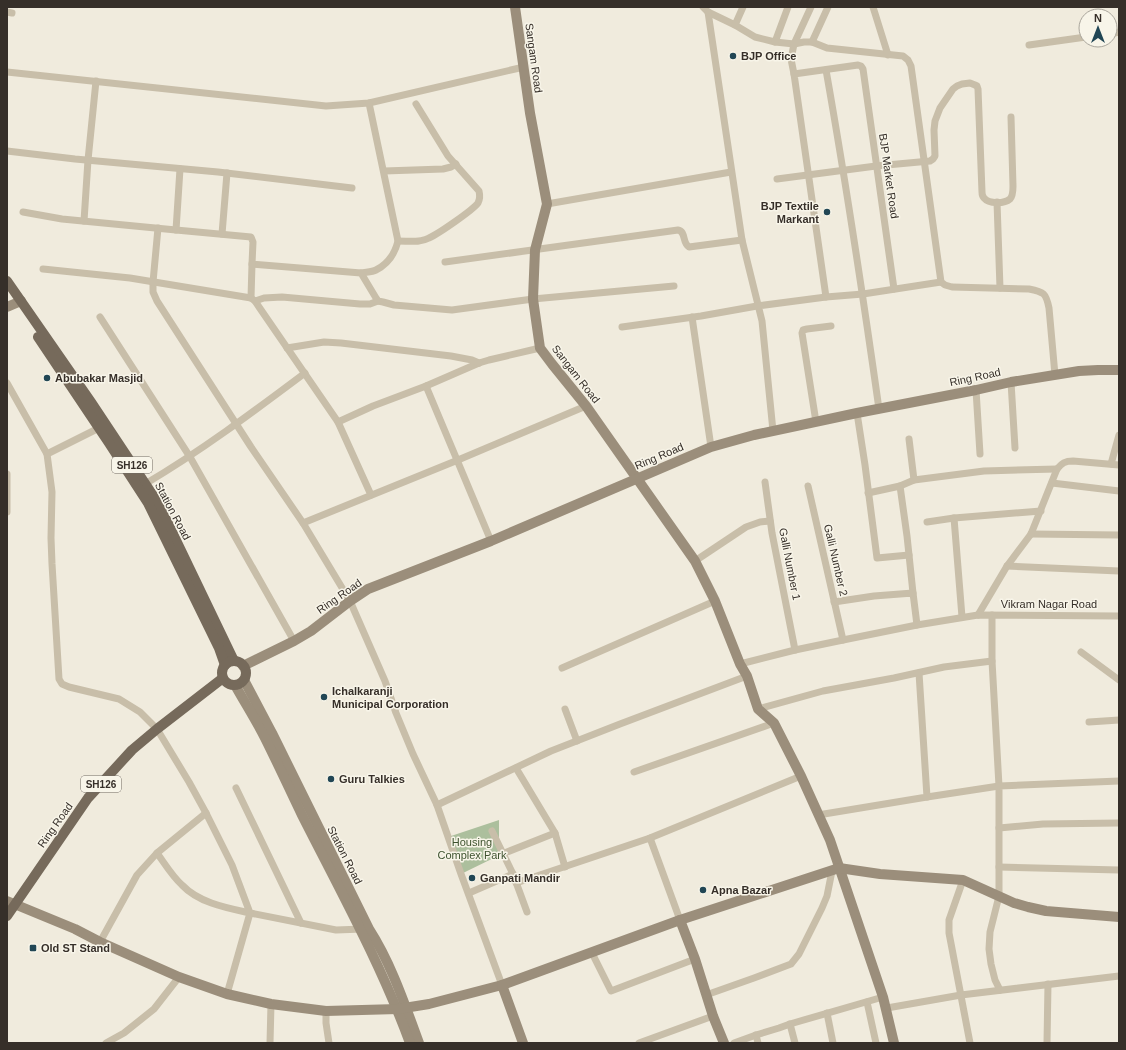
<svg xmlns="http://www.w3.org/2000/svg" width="1126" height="1050" font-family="Helvetica,sans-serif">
<rect width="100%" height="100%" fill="#f0ebdd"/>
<path fill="#acbf9d" d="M 499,820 L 499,842 L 506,852 L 461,874 L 448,837 Z"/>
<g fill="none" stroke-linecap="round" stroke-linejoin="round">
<g stroke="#c8bea9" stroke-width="7">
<path d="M 703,7 L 708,12 L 735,25 L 755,37 L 775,42 L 794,44 L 804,42 L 812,42 L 827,48 L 903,56 L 908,60 L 911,66 L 941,282 L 945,285 L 952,287 L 1029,289 C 1044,292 1046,293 1049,308 L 1055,375"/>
<path d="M 873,7 L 888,55"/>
<path d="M 7,12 L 12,13"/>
<path d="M 708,12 L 742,240 L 762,321 L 773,431"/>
<path d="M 735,25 L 743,7"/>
<path d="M 1110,34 L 1119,32"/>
<path d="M 775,42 L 788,7"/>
<path d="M 812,42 L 828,7"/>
<path d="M 1029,45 L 1086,37"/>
<path d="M 826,70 C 846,183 863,296 879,409"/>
<path d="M 7,72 L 326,106 L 369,103 L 524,67"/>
<path d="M 794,74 L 791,59 L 794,44 L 811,7"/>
<path d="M 7,151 L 75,159 L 218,172 L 352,188"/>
<path d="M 384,171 L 443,169 L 451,167 L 456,164"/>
<path d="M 777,179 L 876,166 L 930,161 L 933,159 L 935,156 L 934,130 L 935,121 L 940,108 L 953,89 L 957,86 L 962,84 L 970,83 L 975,85 L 977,86 L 978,89 L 982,192 C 982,195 982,196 984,198 C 989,204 1004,204 1010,199 C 1013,196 1013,191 1013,186 L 1011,117"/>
<path d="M 997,202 L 1000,288"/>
<path d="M 547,204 L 731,172"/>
<path d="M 23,212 L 62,219 L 176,230 L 251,237 L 253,242 L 252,264 L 361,273 L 376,298 L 378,301 L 383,302 L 394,305 L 452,310 L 533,299 L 674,286"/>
<path d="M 84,221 L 88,160 L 96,81"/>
<path d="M 158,228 L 153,282 L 153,292 L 157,301 L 251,447 L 303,523 L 350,601 L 385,681 L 396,713 L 413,754 L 437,805 L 461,874 L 502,985"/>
<path d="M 176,230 L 180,169"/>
<path d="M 222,234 L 227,173"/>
<path d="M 398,241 C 409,241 420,243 429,238 C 438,234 473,210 478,203 C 480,199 480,195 479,191 L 448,156 L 416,104"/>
<path d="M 445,262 L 678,230 C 686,231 682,243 689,247 L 742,240"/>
<path d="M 43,269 L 130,278 L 251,298 L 255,301 L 259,307 L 338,422 L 373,406 L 426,386 L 479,363 L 489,360 L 540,348"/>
<path d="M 361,273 C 365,272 372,272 376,270 C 388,264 395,253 398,241 L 369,103"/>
<path d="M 826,297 L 794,74 L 858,65 L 861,66 L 863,69 L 894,289"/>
<path d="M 251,298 L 252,264"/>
<path d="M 255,301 L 264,298 L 282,297 L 360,304 L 370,304 L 378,301"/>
<path d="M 100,317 L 190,457 L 294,641"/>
<path d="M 692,317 L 711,447"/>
<path d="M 622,327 L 701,316 L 757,306 L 826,297 L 863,294 L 941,282"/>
<path d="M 287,348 L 324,342 L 341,343 L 451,356 L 472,360 L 479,363"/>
<path d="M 1011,382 L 1015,448"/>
<path d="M 7,383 L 47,454 L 52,492 L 51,538 L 52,564 L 59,679 L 62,684 L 69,687 L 119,699 L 140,712 L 157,729 L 189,782 L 206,813 L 232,865 L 250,913 L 336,930 L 363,929"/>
<path d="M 426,386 L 491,541"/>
<path d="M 976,390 L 980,454"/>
<path d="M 857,413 L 865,465 L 877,558 L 909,555"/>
<path d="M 338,422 L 371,495"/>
<path d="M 816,422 L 802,333 L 803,330 L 807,329 L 831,326"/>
<path d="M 909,439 L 914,480"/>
<path d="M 47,454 L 99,428"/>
<path d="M 1111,464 L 1119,435"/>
<path d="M 7,474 L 7,512"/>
<path d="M 765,482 L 772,533 L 795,650"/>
<path d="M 1052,483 L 1119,491"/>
<path d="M 145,484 C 201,451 253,412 305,373"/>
<path d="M 808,486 L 843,640"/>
<path d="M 900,486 L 907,536 L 913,593"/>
<path d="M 868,493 L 900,486 L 914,480 L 984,471 L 1057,469"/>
<path d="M 927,522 L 954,518"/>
<path d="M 303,523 L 458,460 L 586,406"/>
<path d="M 1031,534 L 1119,535"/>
<path d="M 695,561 L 746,527 L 760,522 L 770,521"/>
<path d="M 1007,566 L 1119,571"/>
<path d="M 834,602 L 874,596 L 913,593 L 917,625"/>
<path d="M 978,615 L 1007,566 L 1031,534 L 1057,469 C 1062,463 1065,461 1073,461 L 1119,465"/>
<path d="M 962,617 L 954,518 L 1041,511"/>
<path d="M 1081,652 L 1119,680"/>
<path d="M 740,664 L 795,650 L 843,640 L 917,625 L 978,615 L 1119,616"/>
<path d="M 562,668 L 715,601"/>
<path d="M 565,709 L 577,741"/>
<path d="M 758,709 L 823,691 L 894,678 L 944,667 L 992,661"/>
<path d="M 1089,722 L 1119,720"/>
<path d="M 516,768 L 555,833 L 565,867"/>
<path d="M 634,772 L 774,723"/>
<path d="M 236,788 L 301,923"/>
<path d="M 927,797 L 999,786 L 992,661 L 992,615"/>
<path d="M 437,805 L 551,751 L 620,724 L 747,676"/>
<path d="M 818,815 L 927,797 L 919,673"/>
<path d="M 999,828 L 1043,824 L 1119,823"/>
<path d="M 492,831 L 513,874 L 527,912"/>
<path d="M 650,838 L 680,920"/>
<path d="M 157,853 C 165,864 172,876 182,885 C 199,903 227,908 250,913 L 227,994"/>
<path d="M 502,854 L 555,833"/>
<path d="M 999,867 L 1119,870"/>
<path d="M 963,880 L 949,920 L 949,933 L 970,1043"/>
<path d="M 516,883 L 650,838 L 801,776"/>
<path d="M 469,893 L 513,874"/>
<path d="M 100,942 L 137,875 L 157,853 L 206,813"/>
<path d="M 592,953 L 611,991 L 695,959"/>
<path d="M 1000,990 L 995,980 L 991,964 L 989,949 L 990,932 L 999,896 L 999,786 L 1119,781"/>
<path d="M 706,995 L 754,978 L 791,964 L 799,954 L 822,908 L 827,896 L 832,871"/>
<path d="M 867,1002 L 876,1043"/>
<path d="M 887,1008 L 961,995 L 1119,976"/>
<path d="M 326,1011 L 326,1023 L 329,1043"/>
<path d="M 827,1013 L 833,1043"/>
<path d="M 790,1024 L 795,1043"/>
<path d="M 756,1035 L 758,1043"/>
<path d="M 106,1043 L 124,1033 L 154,1009 L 179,977"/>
<path d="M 270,1043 L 271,1004"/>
<path d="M 639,1043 L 713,1016"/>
<path d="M 734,1043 L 756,1035 L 779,1028 L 790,1024 L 883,997"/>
<path d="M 1047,1043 L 1048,984"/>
</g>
<g stroke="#9b8e7b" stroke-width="10">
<path d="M 515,7 L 530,113 L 547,204 L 535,250 L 533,299 L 540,348 L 552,364 L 586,406 L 695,561 L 715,601 L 740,664 L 747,676 L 758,709 L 774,723 L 801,776 L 830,840 L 883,997 L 894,1043"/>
<path d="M 7,307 L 21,301"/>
<path d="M 243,666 L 294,641 L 311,631 L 350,601 L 368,589 L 491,541 L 711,447 L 754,435 L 857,413 L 976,390 L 1011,382 L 1079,371 L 1098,370 L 1119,370"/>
<path d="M 244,680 L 272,733 L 369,929 C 391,963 405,1005 419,1043"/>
<path d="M 235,685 C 245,703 256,720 265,738 C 278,764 290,790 302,815 C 340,890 381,964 410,1043"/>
<path d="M 7,901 L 75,929 L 100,942 L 179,977 L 227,994 L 271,1004 L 326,1011 L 398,1009 L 429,1004 L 502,985 L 680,920 L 839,868 L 880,874 L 963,880 L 1014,903 L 1028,907 L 1046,911 L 1119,917"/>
<path d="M 680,920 L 695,959 L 713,1016 L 724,1043"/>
<path d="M 502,985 L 523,1043"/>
</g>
<g stroke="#766a5b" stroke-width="10">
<path d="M 7,281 L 91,402 L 154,497 L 161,509 L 234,661"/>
<path d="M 38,337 L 109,443 L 148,503 L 219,648 L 225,665"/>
<circle cx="234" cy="673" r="12"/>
<path d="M 7,916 L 88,798 L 132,750 L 157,729 L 223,678"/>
</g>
</g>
<g fill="#214654" stroke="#f8f5e9" stroke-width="1.5">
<circle cx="733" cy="56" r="4"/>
<circle cx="827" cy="212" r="4"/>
<circle cx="47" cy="378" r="4"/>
<circle cx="324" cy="697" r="4"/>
<circle cx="331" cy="779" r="4"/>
<circle cx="472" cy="878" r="4"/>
<circle cx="703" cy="890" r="4"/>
<rect x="29" y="944" width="8" height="8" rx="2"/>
</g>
<g text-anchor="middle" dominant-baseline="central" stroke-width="3" stroke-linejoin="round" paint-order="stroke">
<g fill="#f8f5e9" stroke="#706a63" stroke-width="1">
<rect x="112" y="457" width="40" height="16" rx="3"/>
<rect x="81" y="776" width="40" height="16" rx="3"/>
</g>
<g font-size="10" font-weight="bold" fill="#362f29">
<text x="132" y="465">SH126</text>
<text x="101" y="784">SH126</text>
</g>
<g font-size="11" font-weight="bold" fill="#362f29" stroke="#f8f5e9" text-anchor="start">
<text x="741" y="56">BJP Office</text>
<text x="819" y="206" text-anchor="end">BJP Textile<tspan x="819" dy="13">Markant</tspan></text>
<text x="55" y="378">Abubakar Masjid</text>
<text x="332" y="691">Ichalkaranji<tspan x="332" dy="13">Municipal Corporation</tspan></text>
<text x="339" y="779">Guru Talkies</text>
<text x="480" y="878">Ganpati Mandir</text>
<text x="711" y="890">Apna Bazar</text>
<text x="41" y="948">Old ST Stand</text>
</g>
<g font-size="11" fill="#362f29" stroke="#f8f5e9">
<text transform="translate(534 58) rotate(82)">Sangam Road</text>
<text transform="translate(889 176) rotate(82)">BJP Market Road</text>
<text transform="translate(576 374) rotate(52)">Sangam Road</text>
<text transform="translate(975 377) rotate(-12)">Ring Road</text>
<text transform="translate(659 456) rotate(-23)">Ring Road</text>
<text transform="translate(173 511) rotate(62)">Station Road</text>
<text transform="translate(836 560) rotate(77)">Galli Number 2</text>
<text transform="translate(790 564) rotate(79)">Galli Number 1</text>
<text transform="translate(339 596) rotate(-35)">Ring Road</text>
<text x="1049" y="604">Vikram Nagar Road</text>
<text transform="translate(55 825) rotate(-55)">Ring Road</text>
<text transform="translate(345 855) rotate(63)">Station Road</text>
</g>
<g font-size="11" fill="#3d522e" stroke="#f8f5e9">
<text x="472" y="842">Housing<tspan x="472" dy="13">Complex Park</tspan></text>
</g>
</g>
<rect width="1126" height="1050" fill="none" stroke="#362f29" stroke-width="16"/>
<g transform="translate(1098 28)"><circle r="19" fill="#f8f5e9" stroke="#aaa69c"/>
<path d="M0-3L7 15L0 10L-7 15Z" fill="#214654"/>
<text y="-6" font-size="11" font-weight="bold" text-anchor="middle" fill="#362f29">N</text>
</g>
</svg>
